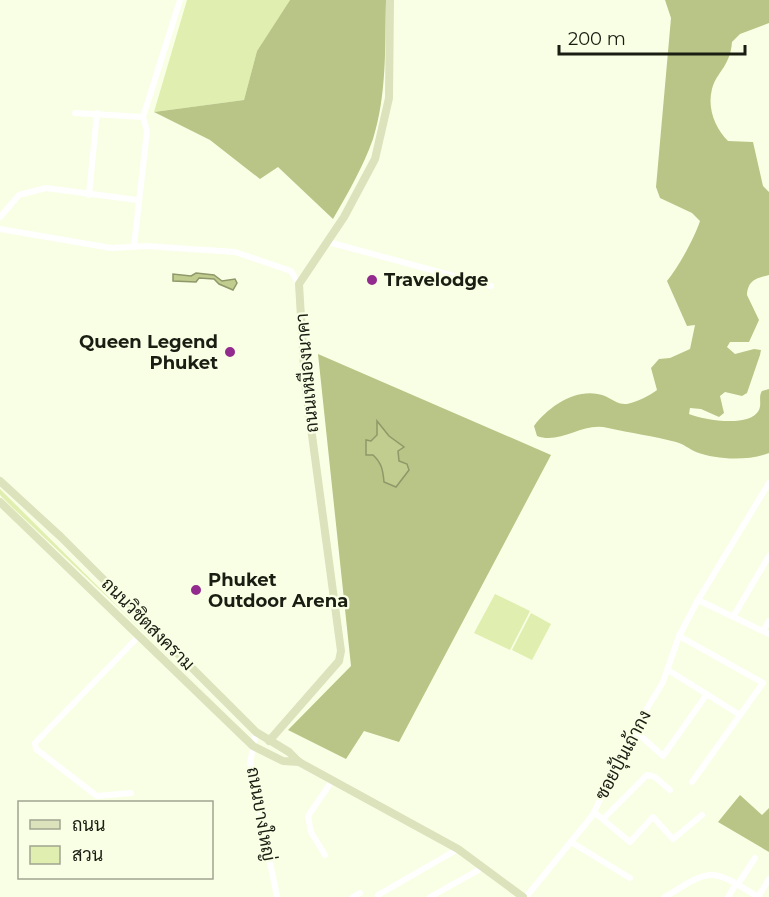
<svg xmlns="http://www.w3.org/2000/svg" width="769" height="897" font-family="Montserrat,Sarabun,sans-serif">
<rect width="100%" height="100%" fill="#f9ffe5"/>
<g fill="#e0eeaf">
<path d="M 187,0 L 290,0 L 257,51 L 244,100 L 154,112 Z"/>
<path d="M 0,489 L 246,734 L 118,607 L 13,508 L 0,495 Z"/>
<path d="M 495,594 L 530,611 L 510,650 L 474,633 Z"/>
<path d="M 531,613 L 551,624 L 532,660 L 512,650 Z"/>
</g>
<g fill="#b8c586">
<path d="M 290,0 L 386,0 C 385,46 387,95 373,139 C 363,167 348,193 333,219 L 278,167 L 260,179 L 210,140 L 154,112 L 244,100 L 257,51 Z"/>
<path d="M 665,0 L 769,0 L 769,23 L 740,34 L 732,42 C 730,67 717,71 712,89 C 707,108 715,128 728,141 L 753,142 L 763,186 L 769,192 L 769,275 C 758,278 748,279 747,295 L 759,320 L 749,342 L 730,342 L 727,347 L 735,354 L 754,349 L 761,350 L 760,355 L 747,393 L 742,396 L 725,392 L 720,396 L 724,413 L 719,417 L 701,409 L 690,408 L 689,414 C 704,420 750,428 759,410 C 762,403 758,397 762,391 L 769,389 L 769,453 C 748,461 717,460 696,452 C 689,449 684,444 676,442 C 654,436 630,433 608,428 C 583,421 561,445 537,436 L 534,426 C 549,406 578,386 605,396 C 612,399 618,405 627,404 C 637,402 649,396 657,390 L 651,368 L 659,359 L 670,358 L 690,349 L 695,325 L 687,326 L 667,281 C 679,266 694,239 700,221 L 692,213 L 660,198 L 656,187 L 671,18 Z"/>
<path d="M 318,354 L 551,455 L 399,742 L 364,731 L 346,759 L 288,730 L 351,666 Z"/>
<path d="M 740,795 L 762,815 L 769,808 L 769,852 L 718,822 Z"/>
</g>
<g fill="#c0cd8e" stroke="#8e9869" stroke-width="1.5">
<path d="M 196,273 L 214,275 L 222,281 L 235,279 L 237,283 L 233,290 L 219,284 L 214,279 L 199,278 L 196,282 L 173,281 L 173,274 L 191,276 Z"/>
<path d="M 377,421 L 389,436 L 404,447 L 398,451 L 399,461 L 407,464 L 409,470 L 396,487 L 384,482 C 383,471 382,463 373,455 L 366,455 L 366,440 L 371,441 L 377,435 Z"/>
</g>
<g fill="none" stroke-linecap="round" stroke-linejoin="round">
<g stroke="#fff" stroke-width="6">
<path d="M 75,113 L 143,117"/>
<path d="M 89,195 L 97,113"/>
<path d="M 0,217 L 19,195 L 46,188 L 137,200"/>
<path d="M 0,229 L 111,248 L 146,246 L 235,252 L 291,271 L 299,284"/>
<path d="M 328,242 L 491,286"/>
<path d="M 134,246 L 147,131 L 143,117 L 180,0"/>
<path d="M 698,600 L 769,634"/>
<path d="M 733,617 L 769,556"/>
<path d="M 763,631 L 769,621"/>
<path d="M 679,636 L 763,683 L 692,782"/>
<path d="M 668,670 L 740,715"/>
<path d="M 634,730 L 663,756 L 707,694"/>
<path d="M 256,732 L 250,763 L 277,897"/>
<path d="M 131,793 L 97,796 L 36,749 L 35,743 L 140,635"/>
<path d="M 594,812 L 630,842 L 653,817 L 673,839 L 702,815"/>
<path d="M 603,819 L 647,775 L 655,777 L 670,790"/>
<path d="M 571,842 L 630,878"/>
<path d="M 325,855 L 311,832 L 308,816 L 332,781"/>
<path d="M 738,884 L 755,858"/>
<path d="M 378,895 L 458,849"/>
<path d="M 353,897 L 360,893"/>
<path d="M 430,897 L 484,867"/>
<path d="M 526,897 L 592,816 L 634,730 L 663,682 L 679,636 L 698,600 L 769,483"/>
<path d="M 665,897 C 712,868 710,867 758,897"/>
<path d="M 728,897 L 736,884"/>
<path d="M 758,897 L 769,879"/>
</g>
<g stroke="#dce2bc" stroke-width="8">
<path d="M 0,481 L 61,537 L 256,732 L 289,752 L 299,762 L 458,849 L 523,897"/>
<path d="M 0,502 L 253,746 L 283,761 L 299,762"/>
<path d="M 269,741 L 339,661 L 341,651 L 305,383 L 299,284 L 344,217 L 375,159 L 389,98 L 390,0"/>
</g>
</g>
<g fill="#932a8d" stroke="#f9ffe5" stroke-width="2">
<circle cx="372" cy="280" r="6"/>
<circle cx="230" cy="352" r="6"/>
<circle cx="196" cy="590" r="6"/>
</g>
<g text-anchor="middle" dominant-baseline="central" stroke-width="4.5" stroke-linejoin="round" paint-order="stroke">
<g font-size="18" font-weight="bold" fill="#1a1d12" stroke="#f9ffe5" text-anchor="start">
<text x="384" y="280">Travelodge</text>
<text x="218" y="342" text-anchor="end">Queen Legend<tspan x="218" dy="21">Phuket</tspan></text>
<text x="208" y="580">Phuket<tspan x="208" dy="21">Outdoor Arena</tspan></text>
</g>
<g font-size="18" fill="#1a1d12" stroke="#f9ffe5">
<text transform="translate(307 373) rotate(-95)">ถนนเหมืองนาคา</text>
<text transform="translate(148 624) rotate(45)">ถนนวิชิตสงคราม</text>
<text transform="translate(623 755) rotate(-62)">ซอยปุ้นเถ้ากง</text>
<text transform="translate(261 814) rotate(80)">ถนนบางใหญ่</text>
</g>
</g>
<rect x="18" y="801" width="195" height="78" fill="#f9ffe5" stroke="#a0a591" stroke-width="1.5"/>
<rect x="30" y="820" width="30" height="9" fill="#dce2bc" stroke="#a0a591" stroke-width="1.5"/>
<text x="72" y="831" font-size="18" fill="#1a1d12">ถนน</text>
<rect x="30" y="846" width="30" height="18" fill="#e0eeaf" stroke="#a0a591" stroke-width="1.5"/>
<text x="72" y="861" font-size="18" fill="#1a1d12">สวน</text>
<path d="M559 45v9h186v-9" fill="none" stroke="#1a1d12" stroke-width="3"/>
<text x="568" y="45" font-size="18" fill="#1a1d12" stroke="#f9ffe5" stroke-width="4.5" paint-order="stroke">200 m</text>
</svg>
